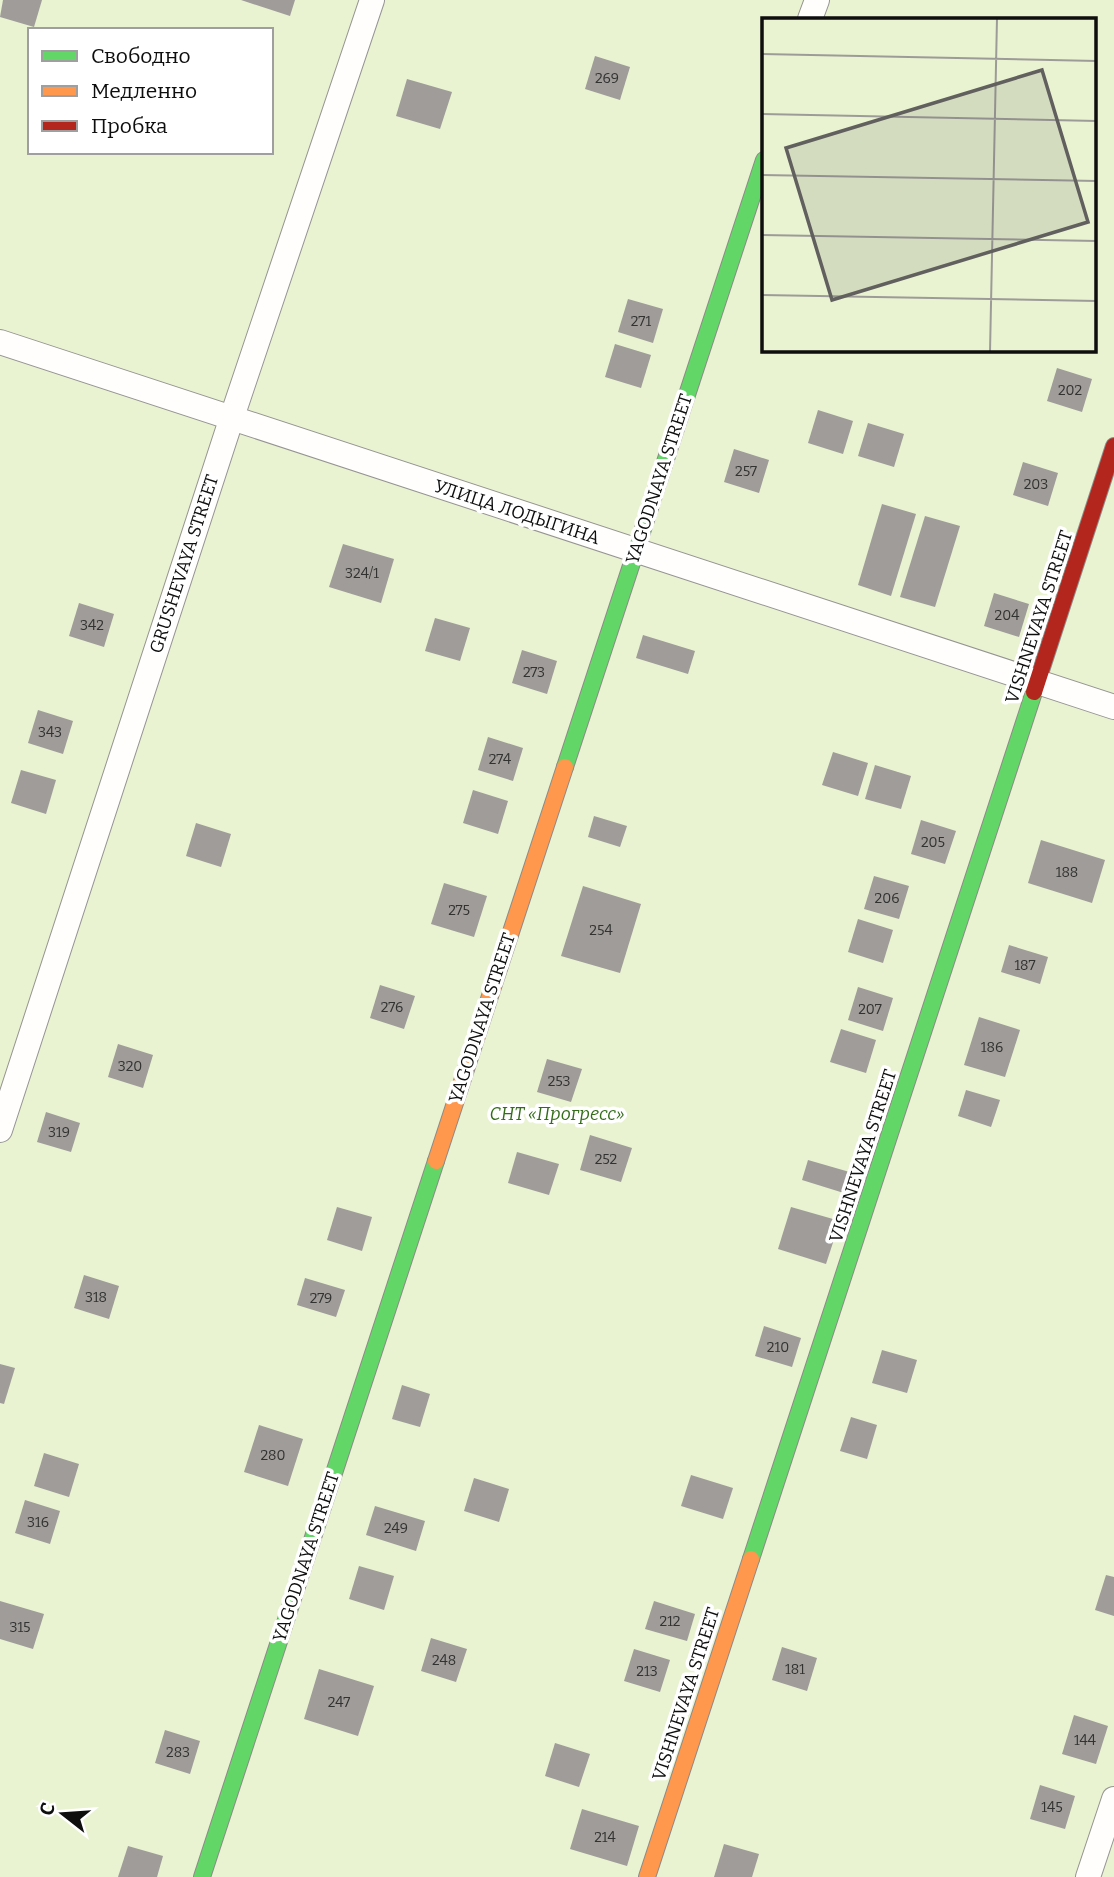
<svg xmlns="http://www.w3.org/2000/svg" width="1114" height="1877" font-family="Bitter,serif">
<rect width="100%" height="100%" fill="#fcf9f4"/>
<path fill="#e9f3d1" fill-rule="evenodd" d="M 0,0 L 1114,0 L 1114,1877 L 0,1877 ZM 764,19 L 1095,19 L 1095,350 L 764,350 ZM 30,30 L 271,30 L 271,152 L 30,152 Z"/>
<g fill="#9f9c99">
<path d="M 3,0 L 42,0 L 34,27 L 0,17 Z"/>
<path d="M 241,0 L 295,0 L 290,16 Z"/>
<path d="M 595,56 L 630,67 L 620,100 L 585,89 Z"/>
<path d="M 407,79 L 452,92 L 440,129 L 396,116 Z"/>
<path d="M 628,299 L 663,309 L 653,343 L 618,332 Z"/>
<path d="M 615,344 L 651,355 L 641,388 L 605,377 Z"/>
<path d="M 1057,368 L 1092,379 L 1082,412 L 1047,401 Z"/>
<path d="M 818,410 L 853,421 L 843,454 L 808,443 Z"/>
<path d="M 868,423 L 904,434 L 894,467 L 858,456 Z"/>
<path d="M 734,449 L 769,460 L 759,493 L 724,482 Z"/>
<path d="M 1023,462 L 1058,473 L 1048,506 L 1013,495 Z"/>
<path d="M 882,504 L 916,514 L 891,596 L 858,585 Z"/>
<path d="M 925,516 L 960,526 L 935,607 L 900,597 Z"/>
<path d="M 343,544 L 394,559 L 381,603 L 329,587 Z"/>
<path d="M 994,593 L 1029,604 L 1019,637 L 984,626 Z"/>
<path d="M 79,603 L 114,614 L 104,647 L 69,636 Z"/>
<path d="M 435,618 L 470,628 L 460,661 L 425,651 Z"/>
<path d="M 643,635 L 695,651 L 688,674 L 636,658 Z"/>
<path d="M 522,650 L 557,661 L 547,694 L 512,683 Z"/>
<path d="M 38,710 L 73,721 L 63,754 L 28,743 Z"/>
<path d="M 488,737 L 523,748 L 513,781 L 478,770 Z"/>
<path d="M 833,752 L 868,763 L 858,796 L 822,785 Z"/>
<path d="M 875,765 L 911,776 L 901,809 L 865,799 Z"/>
<path d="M 21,770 L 56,780 L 46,814 L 11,803 Z"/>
<path d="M 473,790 L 508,801 L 498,834 L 463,823 Z"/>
<path d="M 594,816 L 627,826 L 620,847 L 588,837 Z"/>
<path d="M 921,820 L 956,831 L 945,864 L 911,854 Z"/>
<path d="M 196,823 L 231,834 L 221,867 L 186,856 Z"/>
<path d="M 1041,840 L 1105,860 L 1092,903 L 1028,883 Z"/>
<path d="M 874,876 L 909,886 L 899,919 L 864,909 Z"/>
<path d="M 444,883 L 487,896 L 474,937 L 431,924 Z"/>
<path d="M 583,886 L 641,904 L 620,973 L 561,956 Z"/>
<path d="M 858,919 L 893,930 L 883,963 L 848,952 Z"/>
<path d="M 1009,945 L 1048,957 L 1040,984 L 1001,972 Z"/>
<path d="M 380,985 L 415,996 L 404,1029 L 370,1018 Z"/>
<path d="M 858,987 L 893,998 L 883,1031 L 848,1020 Z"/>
<path d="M 979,1017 L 1020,1030 L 1005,1077 L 964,1065 Z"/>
<path d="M 841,1029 L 876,1040 L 866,1073 L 830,1062 Z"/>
<path d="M 118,1044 L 153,1055 L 143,1088 L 108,1077 Z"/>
<path d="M 547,1059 L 582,1069 L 571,1102 L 537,1092 Z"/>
<path d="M 966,1090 L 1000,1100 L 991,1127 L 958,1116 Z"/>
<path d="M 46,1112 L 80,1123 L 71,1152 L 37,1142 Z"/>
<path d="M 590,1135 L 632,1148 L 621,1182 L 580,1170 Z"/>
<path d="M 517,1152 L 559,1164 L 549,1195 L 508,1183 Z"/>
<path d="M 808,1160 L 853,1173 L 847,1194 L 802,1180 Z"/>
<path d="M 337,1207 L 372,1217 L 362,1251 L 327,1240 Z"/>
<path d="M 791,1207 L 840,1221 L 826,1264 L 778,1249 Z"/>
<path d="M 84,1275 L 119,1286 L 109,1319 L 74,1308 Z"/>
<path d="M 305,1278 L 345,1290 L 336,1317 L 297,1305 Z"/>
<path d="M 764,1326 L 801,1338 L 792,1367 L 755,1356 Z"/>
<path d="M 882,1350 L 917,1360 L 907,1393 L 872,1383 Z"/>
<path d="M 0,1364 L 15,1368 L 4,1404 L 0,1403 Z"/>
<path d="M 402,1385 L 430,1394 L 420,1427 L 392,1419 Z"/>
<path d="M 851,1417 L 877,1425 L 867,1459 L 840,1451 Z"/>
<path d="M 259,1425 L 303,1439 L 288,1486 L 244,1472 Z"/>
<path d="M 44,1453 L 79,1464 L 69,1497 L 34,1486 Z"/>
<path d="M 691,1475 L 733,1488 L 723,1519 L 681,1506 Z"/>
<path d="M 474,1478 L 509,1489 L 499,1522 L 464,1511 Z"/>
<path d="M 25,1500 L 60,1511 L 50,1544 L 15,1533 Z"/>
<path d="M 375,1506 L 425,1521 L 416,1551 L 366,1535 Z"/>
<path d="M 359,1566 L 394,1576 L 384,1610 L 349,1599 Z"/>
<path d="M 1106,1575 L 1114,1577 L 1114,1616 L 1095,1610 Z"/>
<path d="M 0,1601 L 44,1614 L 33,1649 L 0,1639 Z"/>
<path d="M 654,1601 L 695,1614 L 687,1641 L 645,1629 Z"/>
<path d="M 431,1638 L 467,1649 L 456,1682 L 421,1671 Z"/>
<path d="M 782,1647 L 817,1658 L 807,1691 L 772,1680 Z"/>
<path d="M 634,1649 L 670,1660 L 660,1692 L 624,1681 Z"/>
<path d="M 319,1669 L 374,1686 L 358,1736 L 304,1719 Z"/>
<path d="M 1074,1715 L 1108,1726 L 1096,1764 L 1062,1754 Z"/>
<path d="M 165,1730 L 200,1741 L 190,1774 L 155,1763 Z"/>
<path d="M 555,1743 L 590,1754 L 579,1787 L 545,1776 Z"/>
<path d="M 1040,1785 L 1075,1796 L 1065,1829 L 1030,1819 Z"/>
<path d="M 582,1809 L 639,1826 L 627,1866 L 570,1849 Z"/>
<path d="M 724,1844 L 759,1854 L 752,1877 L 714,1877 Z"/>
<path d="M 128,1846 L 163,1856 L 157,1877 L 118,1877 Z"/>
</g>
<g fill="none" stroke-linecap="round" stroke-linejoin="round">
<defs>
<g id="street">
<path d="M 810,19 L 817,0"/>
<path d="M 0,342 L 1114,707"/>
<path d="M 0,1130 L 232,417 L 372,0"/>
<path d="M 1088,1877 L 1114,1799"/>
</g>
<g id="fast">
<path d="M 565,767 L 764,160"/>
<path d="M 751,1559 L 1034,692"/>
<path d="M 202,1877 L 436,1161"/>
</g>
<g id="slow">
<path d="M 436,1161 L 565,767"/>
<path d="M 647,1877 L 751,1559"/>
</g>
<path id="jam" d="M 1034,692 L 1114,446"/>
</defs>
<use href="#street" stroke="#959492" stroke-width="26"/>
<use href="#fast" stroke="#8c8a88" stroke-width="18"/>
<use href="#slow" stroke="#8c8a88" stroke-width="18"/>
<use href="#jam" stroke="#8c8a88" stroke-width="18"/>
<use href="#street" stroke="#fffefd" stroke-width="24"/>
<use href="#fast" stroke="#63d668" stroke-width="16"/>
<use href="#slow" stroke="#ff974d" stroke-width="16"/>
<use href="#jam" stroke="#b3261e" stroke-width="16"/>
</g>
<g text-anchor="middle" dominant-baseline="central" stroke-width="7" stroke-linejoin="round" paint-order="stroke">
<g font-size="14" fill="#323231">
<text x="607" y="78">269</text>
<text x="641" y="321">271</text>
<text x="1070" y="390">202</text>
<text x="746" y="471">257</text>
<text x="1036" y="484">203</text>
<text x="362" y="573">324/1</text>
<text x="1007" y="615">204</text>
<text x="92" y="625">342</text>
<text x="534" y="672">273</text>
<text x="50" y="732">343</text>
<text x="500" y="759">274</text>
<text x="933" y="842">205</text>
<text x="1067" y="872">188</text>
<text x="887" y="898">206</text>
<text x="459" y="910">275</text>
<text x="601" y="930">254</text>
<text x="1025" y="965">187</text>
<text x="392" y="1007">276</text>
<text x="870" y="1009">207</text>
<text x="992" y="1047">186</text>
<text x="130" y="1066">320</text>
<text x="559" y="1081">253</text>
<text x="59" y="1132">319</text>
<text x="606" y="1159">252</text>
<text x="96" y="1297">318</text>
<text x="321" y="1298">279</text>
<text x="778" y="1347">210</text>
<text x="273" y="1455">280</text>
<text x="38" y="1522">316</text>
<text x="396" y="1528">249</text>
<text x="670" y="1621">212</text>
<text x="20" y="1627">315</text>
<text x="444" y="1660">248</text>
<text x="795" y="1669">181</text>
<text x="647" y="1671">213</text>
<text x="339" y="1702">247</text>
<text x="1085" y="1740">144</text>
<text x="178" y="1752">283</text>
<text x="1052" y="1807">145</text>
<text x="605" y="1837">214</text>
</g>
<g font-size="18" fill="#0e0e0e" stroke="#fff">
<text transform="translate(659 479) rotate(-72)">YAGODNAYA STREET</text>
<text transform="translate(517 512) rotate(18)">УЛИЦА ЛОДЫГИНА</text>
<text transform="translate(184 564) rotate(-72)">GRUSHEVAYA STREET</text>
<text transform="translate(1039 617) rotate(-72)">VISHNEVAYA STREET</text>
<text transform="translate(482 1018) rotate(-72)">YAGODNAYA STREET</text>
<text transform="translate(863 1156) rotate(-72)">VISHNEVAYA STREET</text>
<text transform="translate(306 1557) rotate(-72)">YAGODNAYA STREET</text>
<text transform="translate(686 1694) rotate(-72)">VISHNEVAYA STREET</text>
</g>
<g font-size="18" font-style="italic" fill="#336d18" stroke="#fff">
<text x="557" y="1114">СНТ «Прогресс»</text>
</g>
</g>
<g transform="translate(762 18)">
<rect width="334" height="334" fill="#fcf9f4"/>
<path d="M 0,0 L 334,0 L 334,334 L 0,334 Z" fill="#e9f3d1"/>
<path fill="none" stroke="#9d9b98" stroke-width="2" d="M 0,36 L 335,43M 0,96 L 335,103M 0,157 L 335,163M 0,217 L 335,223M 0,277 L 335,283M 228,334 L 235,0"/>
<path fill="#61605e" fill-opacity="0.15" stroke="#61605e" stroke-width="3.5" d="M 280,52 L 326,204 L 70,282 L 24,130 Z"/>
<rect width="334" height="334" fill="none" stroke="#0e0e0e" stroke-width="3.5"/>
</g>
<rect x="28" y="28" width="245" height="126" fill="#ffffff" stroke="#9f9f9f" stroke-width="2"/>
<rect x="42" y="51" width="35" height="10" fill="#63d668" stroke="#9f9f9f" stroke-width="2"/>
<text x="91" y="63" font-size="21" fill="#0e0e0e">Свободно</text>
<rect x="42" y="86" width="35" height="10" fill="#ff974d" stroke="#9f9f9f" stroke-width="2"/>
<text x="91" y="98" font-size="21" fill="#0e0e0e">Медленно</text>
<rect x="42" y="121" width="35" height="10" fill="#b3261e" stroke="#9f9f9f" stroke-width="2"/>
<text x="91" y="133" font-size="21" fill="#0e0e0e">Пробка</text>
<g transform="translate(63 1814) rotate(287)" stroke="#ffffff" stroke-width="5" paint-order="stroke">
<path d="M0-5L12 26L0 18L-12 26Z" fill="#0e0e0e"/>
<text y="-10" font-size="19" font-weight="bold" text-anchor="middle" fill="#0e0e0e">С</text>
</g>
</svg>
